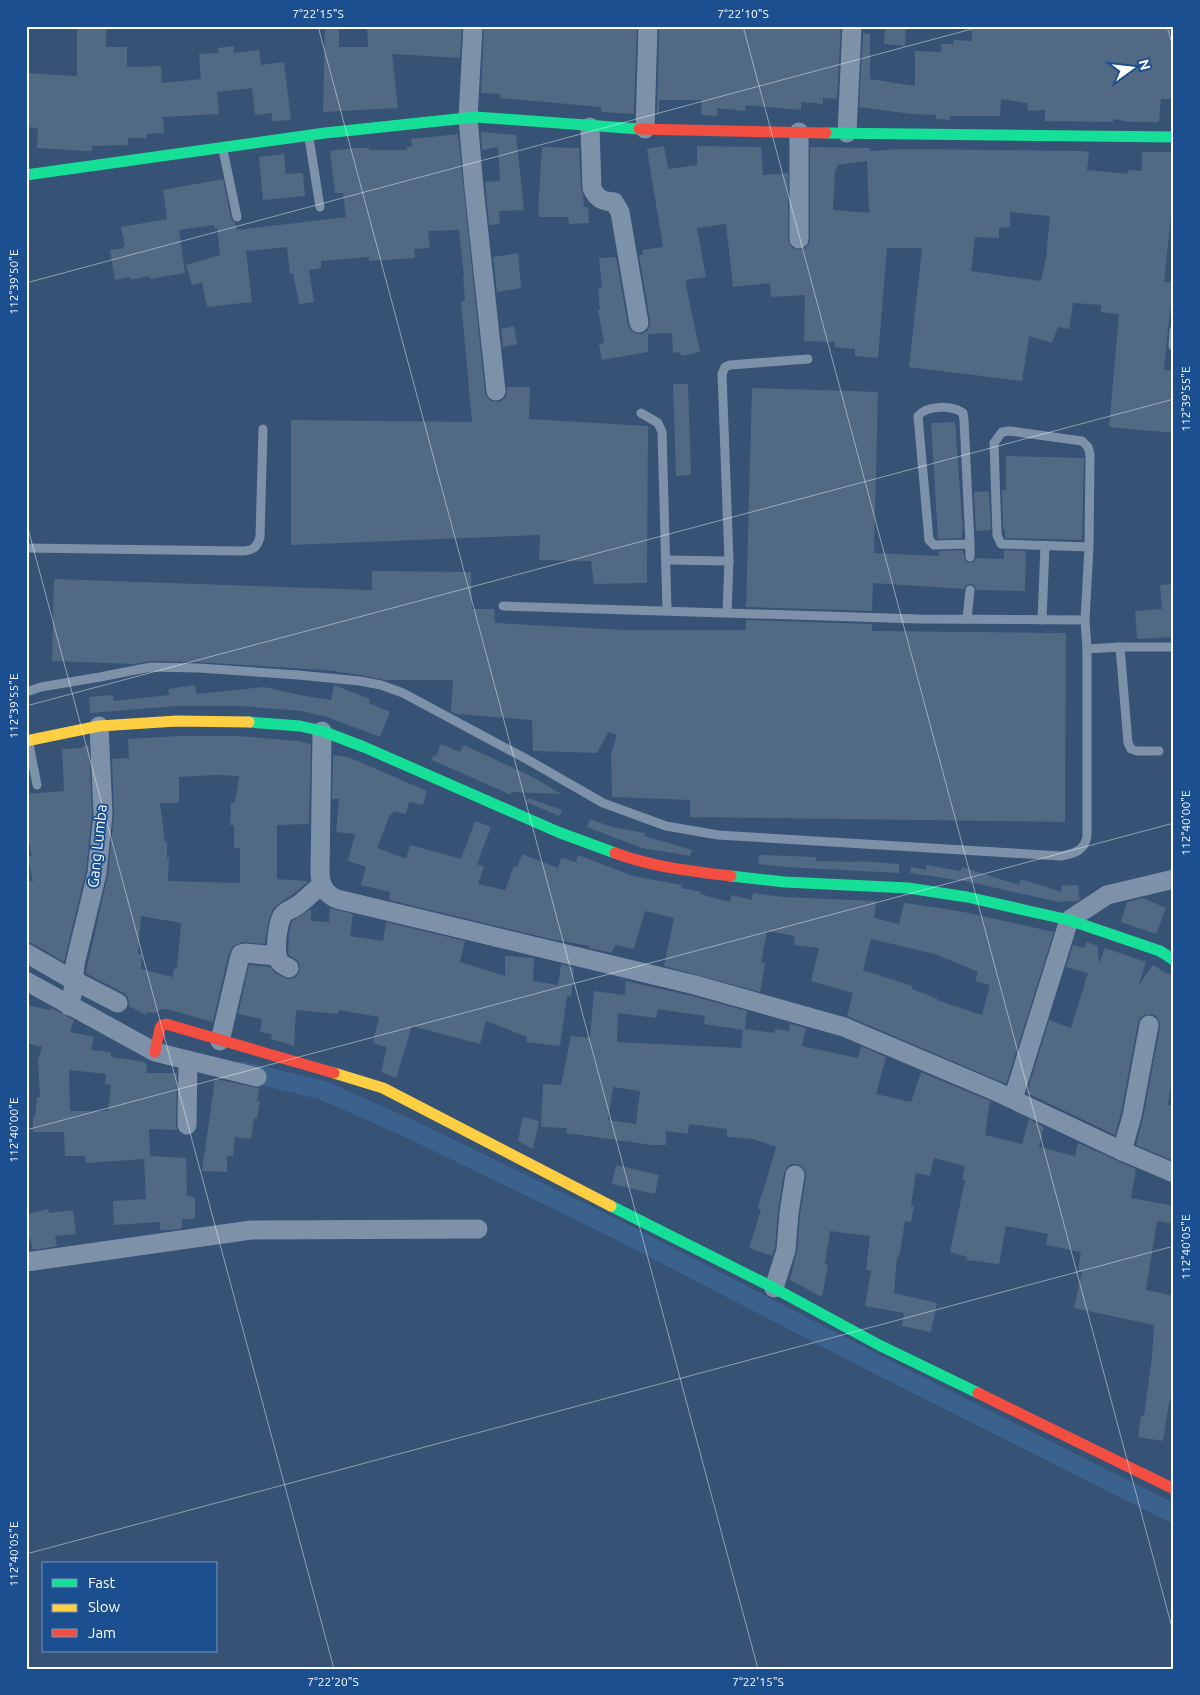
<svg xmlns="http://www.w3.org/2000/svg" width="1200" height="1695" font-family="Ubuntu,sans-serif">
<rect width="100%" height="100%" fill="#365274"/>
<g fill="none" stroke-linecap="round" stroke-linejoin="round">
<path stroke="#3b618d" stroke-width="19" d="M 242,1071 L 322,1090 L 406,1127 L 618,1230 L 886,1369 L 1174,1514"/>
</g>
<g fill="#526984" fill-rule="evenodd">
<path d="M 77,26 L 106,26 L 106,47 L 127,47 L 127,67 L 161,66 L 162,83 L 201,79 L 199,54 L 219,53 L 218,48 L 234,46 L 234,53 L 259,50 L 261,65 L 284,62 L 291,120 L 272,121 L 272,113 L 255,115 L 252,88 L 217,92 L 219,114 L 163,117 L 164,133 L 147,134 L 147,138 L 128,138 L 128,145 L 92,146 L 92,151 L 87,151 L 37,148 L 38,128 L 26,127 L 26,73 L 77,76 Z"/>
<path d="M 325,26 L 339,26 L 339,47 L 368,47 L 367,26 L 462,26 L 460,58 L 392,54 L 398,108 L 323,112 Z"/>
<path d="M 484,26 L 637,26 L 634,114 L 601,112 L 601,107 L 500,98 L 501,94 L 481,93 Z"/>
<path d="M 659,26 L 841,26 L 837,99 L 823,98 L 823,104 L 801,102 L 801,110 L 746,105 L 745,111 L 717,108 L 717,116 L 701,115 L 702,100 L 659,100 L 659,115 L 657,115 Z"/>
<path d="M 885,26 L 906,26 L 905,46 L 884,44 Z"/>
<path d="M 972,26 L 1174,26 L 1171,99 L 1161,99 L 1159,122 L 1131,122 L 1113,119 L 1113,122 L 1045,121 L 1045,110 L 1028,111 L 1027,103 L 1001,99 L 1000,116 L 950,116 L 950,120 L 936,119 L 936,115 L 911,114 L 859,107 L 863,33 L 870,34 L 870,79 L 915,86 L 915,51 L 941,52 L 941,44 L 953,44 L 954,40 L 972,41 Z"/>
<path d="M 481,132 L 516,135 L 524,210 L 499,211 L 500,224 L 489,225 L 485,182 L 500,181 L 498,147 L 482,150 Z"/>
<path d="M 458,134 L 485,392 L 487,397 L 491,401 L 498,402 L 503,400 L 506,396 L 507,387 L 530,387 L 529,419 L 648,426 L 647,583 L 594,584 L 591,561 L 539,560 L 540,535 L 291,545 L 291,420 L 472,422 L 461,301 L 465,301 L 463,276 L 464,276 L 459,230 L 428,231 L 430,248 L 414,249 L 415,258 L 369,261 L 369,257 L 321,261 L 321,268 L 309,270 L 314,302 L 299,304 L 293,273 L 290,274 L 287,247 L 246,251 L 252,302 L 207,307 L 202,282 L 192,285 L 186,265 L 220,255 L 217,228 L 215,229 L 214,225 L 179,230 L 185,273 L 150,279 L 149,276 L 130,280 L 130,277 L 115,280 L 110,250 L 124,248 L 123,246 L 125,245 L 121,227 L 167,219 L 163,190 L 223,179 L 231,218 L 235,223 L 237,230 L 346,217 L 343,193 L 335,193 L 330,151 L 354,148 L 369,148 L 369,150 L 407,150 L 407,147 L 412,147 L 411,139 Z"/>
<path d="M 664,146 L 668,169 L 697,165 L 697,146 L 761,147 L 763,175 L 788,173 L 788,239 L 790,245 L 793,248 L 799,250 L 805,248 L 809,244 L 810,239 L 810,147 L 870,148 L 871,151 L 901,149 L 1082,151 L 1089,152 L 1087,170 L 1128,174 L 1128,170 L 1142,171 L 1142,152 L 1174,152 L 1174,217 L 1171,216 L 1164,282 L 1174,282 L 1174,310 L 1170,310 L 1164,370 L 1174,370 L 1174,433 L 1109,427 L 1119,314 L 1101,312 L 1101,305 L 1073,303 L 1069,329 L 1058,327 L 1052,343 L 1029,336 L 1022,381 L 909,367 L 922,248 L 887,248 L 878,358 L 855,356 L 855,349 L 835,347 L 835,342 L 804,341 L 805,295 L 771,297 L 770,283 L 733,287 L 726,224 L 697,228 L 706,277 L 686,280 L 686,285 L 700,352 L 681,356 L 680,352 L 673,353 L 672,333 L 648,334 L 648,352 L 602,360 L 599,344 L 604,343 L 598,310 L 600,310 L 598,289 L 602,288 L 599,258 L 616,257 L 628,325 L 630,330 L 635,333 L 641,334 L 647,331 L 650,326 L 650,321 L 639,255 L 643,255 L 642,250 L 663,247 L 647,149 ZM 867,161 L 869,213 L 833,210 L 835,169 L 837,169 L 837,165 ZM 1010,212 L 1050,216 L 1046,258 L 1041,281 L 971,271 L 975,237 L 999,238 L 999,228 L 1010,227 Z"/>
<path d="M 542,147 L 579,148 L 581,188 L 583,195 L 584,207 L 588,207 L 589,223 L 569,224 L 568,217 L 539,217 L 538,210 Z"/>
<path d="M 284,154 L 286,174 L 303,173 L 305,196 L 263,200 L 259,157 Z"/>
<path d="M 518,253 L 521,288 L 497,292 L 493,257 Z"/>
<path d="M 514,326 L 517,344 L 503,347 L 501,329 Z"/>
<path d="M 673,384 L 688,384 L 691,475 L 676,476 Z"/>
<path d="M 752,388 L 878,392 L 874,553 L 939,556 L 939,551 L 963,550 L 965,561 L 970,563 L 974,562 L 976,558 L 1004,559 L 1004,550 L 1026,551 L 1025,591 L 976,590 L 974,585 L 970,584 L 965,586 L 964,589 L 873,583 L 872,611 L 746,607 Z"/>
<path d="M 955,422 L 963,531 L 962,531 L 962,538 L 938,539 L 931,423 Z"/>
<path d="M 1006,456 L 1084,458 L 1082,540 L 1005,538 L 1005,529 L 1003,529 L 1002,490 L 1006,490 Z"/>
<path d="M 989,491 L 991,530 L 976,531 L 974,492 Z"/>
<path d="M 372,571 L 471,572 L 472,609 L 494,609 L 495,623 L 624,630 L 746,630 L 746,620 L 872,624 L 872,631 L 1066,633 L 1065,822 L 690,817 L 690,800 L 612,797 L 611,754 L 617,735 L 608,732 L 597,753 L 533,751 L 532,720 L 456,714 L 451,712 L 453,680 L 385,680 L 361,675 L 337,672 L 337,671 L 199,662 L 151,661 L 134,664 L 52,661 L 54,579 L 372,590 Z"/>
<path d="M 1174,584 L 1174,637 L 1137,639 L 1135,611 L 1162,609 L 1160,585 Z"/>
<path d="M 195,685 L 197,694 L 264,687 L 305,696 L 331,700 L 334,685 L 370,699 L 369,703 L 390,712 L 380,737 L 327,717 L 301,711 L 239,706 L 177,706 L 90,713 L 89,697 L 113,695 L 114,701 L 169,695 L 168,689 Z"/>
<path d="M 177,736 L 238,736 L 298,741 L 311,744 L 309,824 L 277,825 L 277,879 L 307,881 L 307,883 L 292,895 L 278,904 L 273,909 L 268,923 L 265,944 L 243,942 L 233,946 L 228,957 L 213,1022 L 170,1010 L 162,1009 L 155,1013 L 146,1012 L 146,1015 L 129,1006 L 128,997 L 124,993 L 87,974 L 87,973 L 86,972 L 108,874 L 114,815 L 112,759 L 129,758 L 128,739 ZM 217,775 L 239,776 L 235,803 L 231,803 L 230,825 L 234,825 L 234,848 L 240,848 L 240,883 L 168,881 L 169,858 L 167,858 L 167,843 L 165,842 L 160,803 L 179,803 L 179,777 ZM 141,916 L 181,923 L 177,969 L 174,969 L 173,977 L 141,969 L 142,954 L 138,954 Z"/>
<path d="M 441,744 L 460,752 L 464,745 L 535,778 L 561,794 L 511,792 L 511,795 L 432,760 L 433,755 L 436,756 Z"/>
<path d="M 82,746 L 89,746 L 92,814 L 86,871 L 64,962 L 32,943 L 26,942 L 26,880 L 33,882 L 28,857 L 32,856 L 26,828 L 26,794 L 64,791 L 62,749 L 82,748 Z"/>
<path d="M 333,755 L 348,757 L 427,791 L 423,805 L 409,802 L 406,814 L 393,811 L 392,815 L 390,814 L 377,848 L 406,859 L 410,845 L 461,859 L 475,821 L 491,827 L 477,864 L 484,867 L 478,884 L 505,890 L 514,866 L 517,867 L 522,854 L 558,868 L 561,858 L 576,862 L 578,855 L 633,876 L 682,885 L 681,888 L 701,892 L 700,894 L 730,902 L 731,895 L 752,900 L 753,893 L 784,897 L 876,901 L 874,918 L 899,924 L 904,903 L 906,903 L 964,912 L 1054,932 L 1006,1084 L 847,1016 L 853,993 L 811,981 L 819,948 L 794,945 L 795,936 L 767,931 L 761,963 L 765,963 L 760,992 L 664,966 L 674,918 L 645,911 L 634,949 L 615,945 L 612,953 L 589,948 L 590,946 L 551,939 L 389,900 L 390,892 L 361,885 L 366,867 L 348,861 L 355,834 L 336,832 L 339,799 L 332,799 ZM 871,939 L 935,954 L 978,972 L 975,981 L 990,985 L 982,1015 L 937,1000 L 938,999 L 912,989 L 912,986 L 863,970 Z"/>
<path d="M 528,798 L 562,810 L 559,816 L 526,802 Z"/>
<path d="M 590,819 L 612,827 L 645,833 L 644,836 L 692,850 L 690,856 L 642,848 L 587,827 Z"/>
<path d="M 759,855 L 816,857 L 816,861 L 859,862 L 859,861 L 899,864 L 899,873 L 786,867 L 758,864 Z"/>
<path d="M 926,865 L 960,871 L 962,867 L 1019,885 L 1021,879 L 1062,892 L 1061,886 L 1078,885 L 1079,898 L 1081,898 L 1078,901 L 1058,902 L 970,882 L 910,873 L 911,867 L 926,870 Z"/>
<path d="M 1143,898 L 1166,908 L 1156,934 L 1121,922 L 1127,902 Z"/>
<path d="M 330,908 L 353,914 L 350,936 L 383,941 L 386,922 L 465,941 L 460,962 L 505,976 L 505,956 L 534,958 L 533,981 L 558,985 L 561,964 L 574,968 L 571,997 L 567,996 L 560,1046 L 526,1042 L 527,1037 L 486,1021 L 480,1044 L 412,1026 L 396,1078 L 381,1072 L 387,1047 L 373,1043 L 379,1017 L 339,1010 L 338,1014 L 296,1010 L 294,1046 L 271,1039 L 272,1034 L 260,1032 L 262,1019 L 238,1014 L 249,965 L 270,967 L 275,973 L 285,978 L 290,979 L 296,977 L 299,972 L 300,967 L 298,961 L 289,955 L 288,952 L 289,934 L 292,921 L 311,909 L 311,921 L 329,922 Z"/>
<path d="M 1086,942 L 1098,946 L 1099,963 L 1105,948 L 1146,962 L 1138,986 L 1153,965 L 1166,973 L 1174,975 L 1174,1071 L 1173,1070 L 1168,1105 L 1174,1106 L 1174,1161 L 1136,1145 L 1143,1118 L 1160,1027 L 1159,1021 L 1156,1016 L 1152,1014 L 1145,1015 L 1140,1018 L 1138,1023 L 1121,1113 L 1115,1135 L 1027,1093 L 1049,1020 L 1071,1028 L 1088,973 L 1066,967 L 1073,945 L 1084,948 Z"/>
<path d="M 626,981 L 692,996 L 747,1011 L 745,1029 L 775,1033 L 775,1029 L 789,1031 L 790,1024 L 806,1028 L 802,1046 L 858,1058 L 861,1046 L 886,1057 L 876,1094 L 911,1102 L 921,1072 L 990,1101 L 985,1135 L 1022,1144 L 1029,1119 L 1044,1127 L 1039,1147 L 1075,1156 L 1078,1143 L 1136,1169 L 1131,1198 L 1174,1206 L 1174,1224 L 1157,1221 L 1146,1290 L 1174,1296 L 1174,1399 L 1170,1399 L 1169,1403 L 1163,1441 L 1138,1437 L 1141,1416 L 1144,1416 L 1152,1357 L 1154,1325 L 1074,1308 L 1082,1272 L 1078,1271 L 1081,1252 L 1046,1245 L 1048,1234 L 1006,1226 L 999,1264 L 967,1260 L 967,1257 L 950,1252 L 965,1180 L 962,1179 L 965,1166 L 934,1158 L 930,1176 L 916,1173 L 911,1205 L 914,1206 L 911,1222 L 905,1221 L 899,1257 L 897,1257 L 894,1293 L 937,1303 L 931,1332 L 902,1326 L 904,1313 L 865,1306 L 871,1271 L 866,1270 L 870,1236 L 830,1231 L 825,1264 L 828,1265 L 822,1297 L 790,1280 L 797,1251 L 800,1214 L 806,1177 L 805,1171 L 802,1166 L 797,1164 L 791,1164 L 787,1168 L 784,1173 L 778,1211 L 775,1248 L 772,1256 L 749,1248 L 761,1210 L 758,1209 L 761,1195 L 762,1195 L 776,1147 L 754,1139 L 727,1137 L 727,1129 L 689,1124 L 688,1134 L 666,1131 L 666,1145 L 652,1145 L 566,1133 L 567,1128 L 541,1127 L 543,1084 L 561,1085 L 571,1036 L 590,1038 L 594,991 L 625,995 ZM 658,1009 L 705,1016 L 704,1024 L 743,1030 L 741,1048 L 617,1042 L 618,1013 L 656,1018 ZM 613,1087 L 640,1091 L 636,1124 L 608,1120 Z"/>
<path d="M 26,1005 L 50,1010 L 51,1008 L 74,1020 L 70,1032 L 94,1037 L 91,1050 L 111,1052 L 111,1057 L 144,1062 L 147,1065 L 146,1073 L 177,1073 L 176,1125 L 177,1130 L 149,1129 L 150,1156 L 186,1158 L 187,1196 L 195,1197 L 195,1219 L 182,1219 L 182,1228 L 174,1230 L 160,1230 L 160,1222 L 114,1225 L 113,1201 L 146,1199 L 144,1159 L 86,1163 L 85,1156 L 65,1156 L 64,1132 L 33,1132 L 33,1117 L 35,1117 L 37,1097 L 40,1097 L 38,1060 L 42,1047 L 26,1043 ZM 69,1070 L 106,1074 L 105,1084 L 111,1085 L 108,1111 L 70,1111 Z"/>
<path d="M 215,1079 L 259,1088 L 257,1101 L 260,1101 L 257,1119 L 254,1118 L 251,1139 L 235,1137 L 233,1156 L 227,1156 L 227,1172 L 202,1171 Z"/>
<path d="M 523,1117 L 539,1121 L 533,1149 L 518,1141 Z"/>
<path d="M 616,1165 L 659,1175 L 655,1194 L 612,1184 Z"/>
<path d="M 48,1209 L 49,1213 L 73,1210 L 76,1234 L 55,1236 L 57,1246 L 33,1250 L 30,1238 L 26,1239 L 26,1215 Z"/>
</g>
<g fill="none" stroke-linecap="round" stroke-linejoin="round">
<g stroke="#7d92a8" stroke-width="9">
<path d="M 309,138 L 320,207"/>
<path d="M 223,150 L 237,217"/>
<path d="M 1173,346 L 1174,330"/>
<path d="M 641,413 L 658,423 L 662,432 L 667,610"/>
<path d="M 970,544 L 934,545 L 929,540 L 918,416 C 927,405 952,405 963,413 L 964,420 L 970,544 L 970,557"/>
<path d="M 26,548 L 241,551 C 252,551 257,548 260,537 L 263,429"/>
<path d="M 666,560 L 729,561"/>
<path d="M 503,606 L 919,619 L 1085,620 L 1087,649 L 1120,647 L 1174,647"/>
<path d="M 727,612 L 729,561 L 722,374 L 725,367 L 730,365 L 808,359"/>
<path d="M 967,619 L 970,590"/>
<path d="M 1042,620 L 1045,546"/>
<path d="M 1085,620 L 1089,547 L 1090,454 L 1088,447 L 1082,441 L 1010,431 L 1002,432 L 994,443 L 997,535 L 1001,544 L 1089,547"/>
<path d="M 1120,647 L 1128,743 L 1131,749 L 1137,751 L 1159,751"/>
<path d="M 26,692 L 41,687 L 100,677 L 151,667 L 199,668 L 298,675 L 360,681 L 381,685 L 403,693 L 530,761 L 603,803 L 666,826 L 718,835 L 1061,856 C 1073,854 1085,851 1087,836 L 1087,649"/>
<path d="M 29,744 L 37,785"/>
</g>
<g stroke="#7d92a8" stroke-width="19">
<path d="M 473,26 L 468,118 L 474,188 L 496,391"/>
<path d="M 590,127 L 592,188 C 597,199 602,201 614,202 L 620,212 L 639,323"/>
<path d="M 645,129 L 648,26"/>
<path d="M 847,133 L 852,26"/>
<path d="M 799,239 L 799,132"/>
<path d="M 322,731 L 320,874 C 321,886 325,894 337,899 L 695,985 L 844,1027 L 995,1091 L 1122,1151 L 1174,1173"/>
<path d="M 26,953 L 73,980 L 118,1003"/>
<path d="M 289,968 C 287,967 282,965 280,962 C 273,955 278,924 282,916 C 285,911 290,910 295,907 C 305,901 312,892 322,885"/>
<path d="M 26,981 L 155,1052 L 257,1077"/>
<path d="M 69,1006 L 73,991 L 75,964 L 97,873 L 103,814 L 99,726"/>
<path d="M 220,1041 L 239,960 L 241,954 L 245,953 L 277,956"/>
<path d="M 1013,1099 L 1069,920 L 1107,895 L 1174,879"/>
<path d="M 187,1125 L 188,1060"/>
<path d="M 1122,1151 L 1132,1116 L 1149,1025"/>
<path d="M 26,1262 L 251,1230 L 478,1229"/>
<path d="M 774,1288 L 786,1250 L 789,1213 L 795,1175"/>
</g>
<g stroke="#16e098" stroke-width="11">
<path d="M 826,133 L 1174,137"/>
<path d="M 26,175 L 325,133 L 476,117 L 639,129"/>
<path d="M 249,722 L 300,726 L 322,731 L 364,747 L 558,832 L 615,853"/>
<path d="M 731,876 L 785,882 L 908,888 L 967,897 L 1069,920 L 1160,951 L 1174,960"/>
<path d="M 611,1206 L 774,1288 L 879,1345 L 978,1393"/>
</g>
<g stroke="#ffcf43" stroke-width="11">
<path d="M 26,741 L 99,726 L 177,721 L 249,722"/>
<path d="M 334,1073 L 383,1088 L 611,1206"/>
</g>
<g stroke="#f24e42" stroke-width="11">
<path d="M 639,129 L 826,133"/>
<path d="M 615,853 C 652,867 691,871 731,876"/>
<path d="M 155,1052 L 160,1028 L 162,1025 L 166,1024 L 334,1073"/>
<path d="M 978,1393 L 1174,1489"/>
</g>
</g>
<path fill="none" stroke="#fff" stroke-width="1" stroke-opacity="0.45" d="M 318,26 L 758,1669M 743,26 L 1174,1635M 1167,26 L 1174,51M 26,283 L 983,26M 26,521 L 334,1669M 26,706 L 1174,399M 26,1130 L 1174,823M 26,1554 L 1174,1246"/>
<g text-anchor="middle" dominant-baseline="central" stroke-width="4" stroke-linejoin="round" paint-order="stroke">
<g font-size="15" fill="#fff" stroke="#1b4f8f">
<text transform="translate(97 846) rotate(-84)">Gang Lumba</text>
</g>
</g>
<rect width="1200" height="1695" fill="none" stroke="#1b4f8f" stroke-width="55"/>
<rect x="42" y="1562" width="175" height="90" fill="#1b4f8f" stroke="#7695bc"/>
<rect x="52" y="1579" width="25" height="8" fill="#16e098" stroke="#7695bc"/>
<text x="88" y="1588" font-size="15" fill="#ffffff">Fast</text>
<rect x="52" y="1604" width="25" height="8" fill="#ffcf43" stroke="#7695bc"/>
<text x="88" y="1612" font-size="15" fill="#ffffff">Slow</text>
<rect x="52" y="1629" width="25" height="8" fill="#f24e42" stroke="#7695bc"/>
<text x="88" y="1638" font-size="15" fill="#ffffff">Jam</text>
<g transform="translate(1132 68) rotate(75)" stroke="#1b4f8f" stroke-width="4" paint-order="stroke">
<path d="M0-4L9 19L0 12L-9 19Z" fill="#ffffff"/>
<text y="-8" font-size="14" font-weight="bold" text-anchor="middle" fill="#ffffff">N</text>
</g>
<rect x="28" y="28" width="1144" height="1640" fill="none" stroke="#fff" stroke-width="2"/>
<g font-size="12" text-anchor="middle" fill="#fff">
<text x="318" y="18">7°22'15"S</text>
<text x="743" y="18">7°22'10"S</text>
<text transform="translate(14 282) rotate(-90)" y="4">112°39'50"E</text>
<text transform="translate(1186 399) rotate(-90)" y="4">112°39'55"E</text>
<text transform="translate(14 706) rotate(-90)" y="4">112°39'55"E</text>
<text transform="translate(1186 823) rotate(-90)" y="4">112°40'00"E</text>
<text transform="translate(14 1130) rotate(-90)" y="4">112°40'00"E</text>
<text transform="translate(1186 1247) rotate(-90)" y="4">112°40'05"E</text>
<text transform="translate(14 1554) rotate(-90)" y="4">112°40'05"E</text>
<text x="333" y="1686">7°22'20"S</text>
<text x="758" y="1686">7°22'15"S</text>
</g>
</svg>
